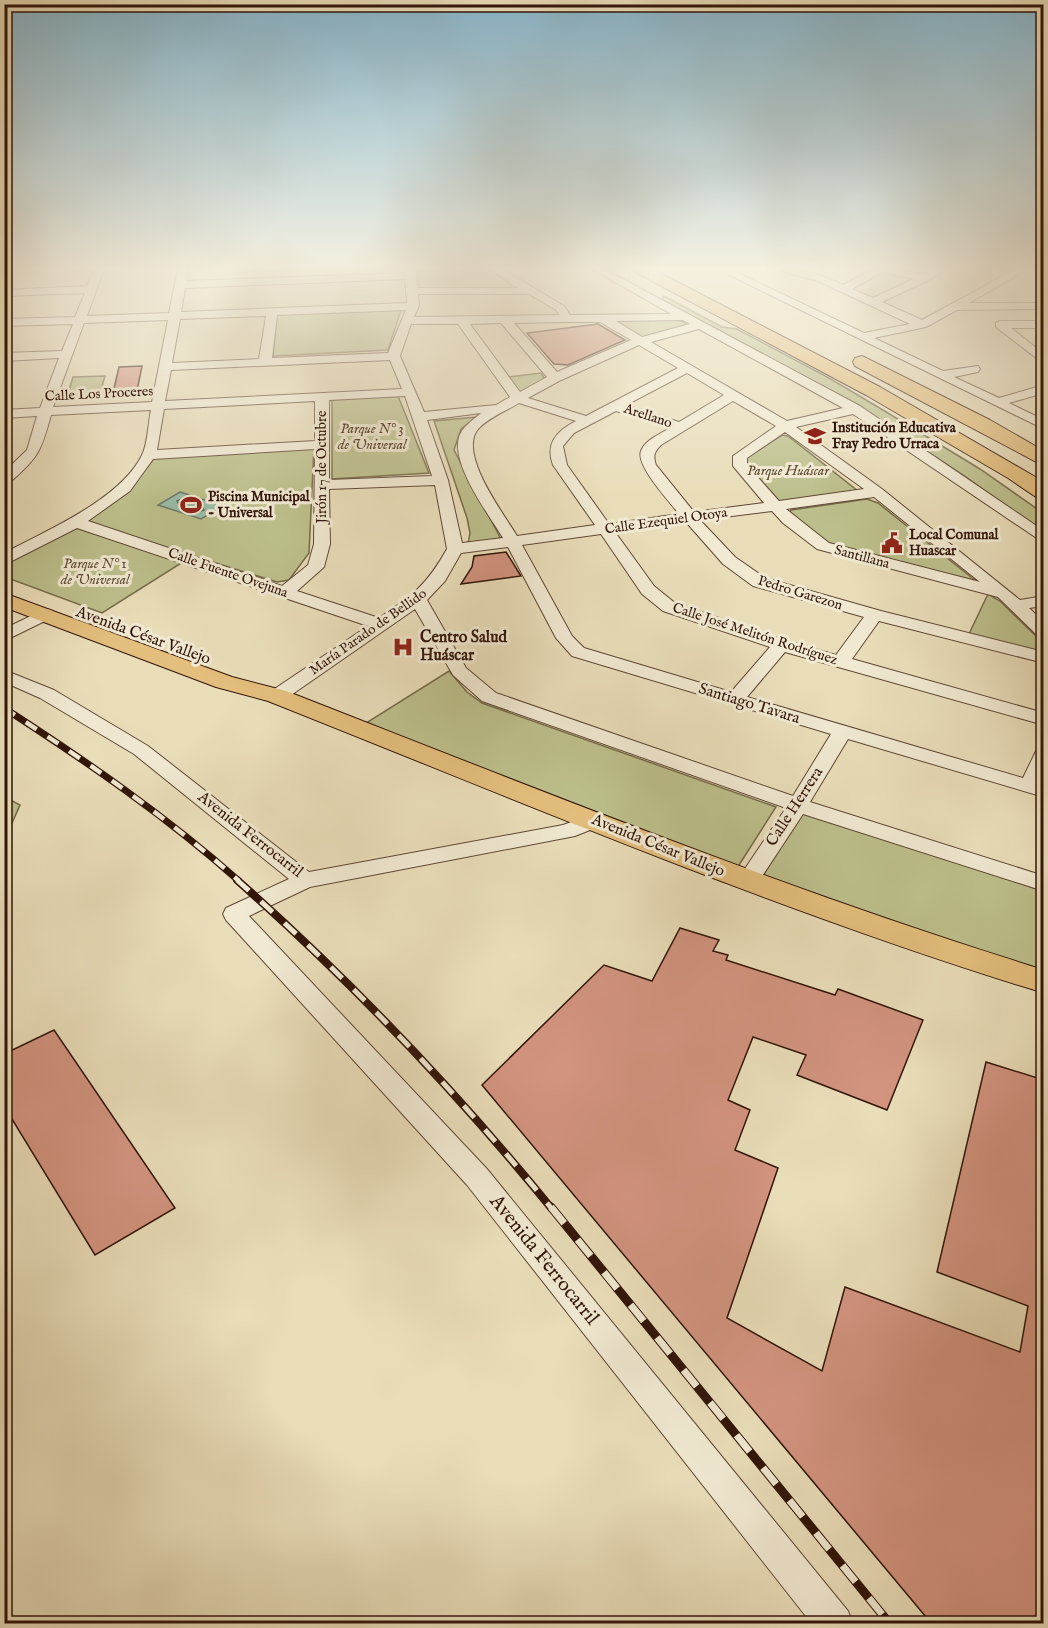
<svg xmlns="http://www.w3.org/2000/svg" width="1048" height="1628" font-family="'IM FELL English',serif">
<rect width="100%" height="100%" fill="#e9ddb9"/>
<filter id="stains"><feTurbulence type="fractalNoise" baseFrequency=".00333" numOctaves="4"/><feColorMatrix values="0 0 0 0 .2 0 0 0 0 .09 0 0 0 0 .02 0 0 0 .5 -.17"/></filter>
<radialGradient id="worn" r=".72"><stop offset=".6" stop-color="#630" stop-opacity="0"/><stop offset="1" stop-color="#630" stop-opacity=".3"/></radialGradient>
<g fill="#bcbf8b" stroke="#766a4a" stroke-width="1.5">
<path d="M 418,269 L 488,269 L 520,289 L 420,289 Z"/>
<path d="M 664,296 L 722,327 L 737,329 L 829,378 L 883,410 L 980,469 L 1043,513 L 1043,532 L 966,477 L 854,403 L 662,300 Z"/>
<path d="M 402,307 L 388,350 L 273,356 L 277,313 Z"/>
<path d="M 676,318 L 690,326 L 643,338 L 616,321 Z"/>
<path d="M 541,373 L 546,381 L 520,393 L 507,377 Z"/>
<path d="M 105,376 L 99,396 L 67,397 L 73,377 Z"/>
<path d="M 398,396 L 429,473 L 332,479 L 332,400 Z"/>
<path d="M 477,417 L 461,429 L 454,450 L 501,539 L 468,544 L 470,533 L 467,518 L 434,421 Z"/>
<path d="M 782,435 L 788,436 L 858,491 L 778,502 L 744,466 L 747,457 Z"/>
<path d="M 314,447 L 309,553 L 289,580 L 277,582 L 84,522 L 132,487 L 156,456 Z"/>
<path d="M 867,499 L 878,503 L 976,581 L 830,546 L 789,513 L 791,510 Z"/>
<path d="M 77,528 L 183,562 L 102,613 L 5,577 L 4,565 L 70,529 Z"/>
<path d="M 988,594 L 1000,601 L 1043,643 L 1043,653 L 969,634 Z"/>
<path d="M 449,671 L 467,692 L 482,703 L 776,807 L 739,865 L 733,867 L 366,723 Z"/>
<path d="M 5,797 L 20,805 L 5,839 Z"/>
<path d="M 802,812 L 1043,891 L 1043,977 L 761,879 Z"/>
</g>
<path fill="#99bda9" stroke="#6f7a69" stroke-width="1.5" d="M 180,492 L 223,506 L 201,519 L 158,505 Z"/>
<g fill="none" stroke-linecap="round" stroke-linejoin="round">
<path stroke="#656959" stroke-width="1.5" d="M 182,499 L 202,506 L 204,510 L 199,512 L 179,505 L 177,501 Z"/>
</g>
<g fill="#d2937f" stroke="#311509" stroke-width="1.5">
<path d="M 598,324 L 625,340 L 568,365 L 554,364 L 527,333 Z"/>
<path d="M 142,366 L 136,396 L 112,397 L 119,367 Z"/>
<path d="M 506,552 L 521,576 L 461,584 L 472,567 L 474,556 Z"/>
<path d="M 680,928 L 719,940 L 713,951 L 728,955 L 726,960 L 835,995 L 838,989 L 923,1020 L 887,1110 L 797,1075 L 806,1055 L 753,1037 L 728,1100 L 750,1110 L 735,1150 L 778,1168 L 727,1318 L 822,1371 L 845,1287 L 1020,1352 L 1028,1306 L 937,1272 L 986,1062 L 1044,1080 L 1044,1623 L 931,1623 L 482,1085 L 604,965 L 652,981 Z"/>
<path d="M 54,1030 L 175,1208 L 95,1255 L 4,1106 L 4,1054 Z"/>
</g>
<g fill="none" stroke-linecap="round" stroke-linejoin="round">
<defs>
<g id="minor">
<path d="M 94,269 L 104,269 L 87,316 L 169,313 L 178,269 L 188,269 L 186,281 L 405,273 L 405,269 L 415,269 L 417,288 L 518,288 L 490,269 L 502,269 L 564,306 L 570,315 L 671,314 L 592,269 L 604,269 L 860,406 L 1044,531 L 1044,543 L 853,414 L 796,427 L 882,489 L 1020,600 L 1044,596 L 1044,606 L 1029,608 L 1044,622 L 1044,637 L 1038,636 L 998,597 L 817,549 L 783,523 L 772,511 L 700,520 L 735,557 L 765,578 L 881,611 L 1044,652 L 1044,663 L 879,621 L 852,659 L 1044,713 L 1044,725 L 785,652 L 747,697 L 1023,778 L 1037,749 L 1044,747 L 1042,784 L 1044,797 L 848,739 L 810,802 L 1044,876 L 1044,891 L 803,814 L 755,887 L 747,890 L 739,887 L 736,882 L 786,808 L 482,701 L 453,675 L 415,609 L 284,700 L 270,700 L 268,696 L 270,692 L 368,626 L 77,528 L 4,565 L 4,553 C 46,531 121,499 142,455 C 148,443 148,424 151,410 L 51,415 C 41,452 38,458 9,483 L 4,484 L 4,472 L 27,450 L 37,416 L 4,418 L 4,410 L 40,408 L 59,358 L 4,361 L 4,353 L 62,351 L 73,324 L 4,326 L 4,319 L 75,317 L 85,293 L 4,296 L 4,290 L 87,286 ZM 405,279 L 407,303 L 181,312 L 185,288 ZM 418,294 L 529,294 L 556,310 L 559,315 L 414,317 L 419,306 ZM 406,310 L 388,353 L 272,358 L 277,315 ZM 266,316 L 259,359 L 172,363 L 180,319 ZM 168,320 L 152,402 L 53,407 L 84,323 ZM 683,320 L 690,324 L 642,337 L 616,321 ZM 566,322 L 600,322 L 631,340 L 557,372 L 514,323 ZM 501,323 L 547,377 L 520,392 L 470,324 ZM 411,324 L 458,324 L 510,397 L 496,405 L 424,412 L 400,356 ZM 699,329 L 843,408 L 787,421 L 651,342 ZM 639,345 L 678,368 L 586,416 L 528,398 L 559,381 ZM 390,360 L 402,389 L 165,401 L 171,370 ZM 687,373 L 724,395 L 679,422 L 626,405 ZM 405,396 L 432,476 L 329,480 L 329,400 ZM 315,401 L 315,441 L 157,450 L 164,409 ZM 733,401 L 776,426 L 733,456 L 733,466 L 764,503 L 694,512 L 656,465 C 653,456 654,452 661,445 ZM 519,403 L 576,421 C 557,431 545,443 553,465 L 595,525 L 517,536 C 504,514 456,452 479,428 C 490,417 506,411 519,403 ZM 616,411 L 670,428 C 660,434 645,440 641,451 C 635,465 670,502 679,514 L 609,524 L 567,465 L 563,446 L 574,433 ZM 481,413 C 473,420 462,427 459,437 C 451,465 489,515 503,538 L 462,543 L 448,480 L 427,420 ZM 785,432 L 864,489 L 779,501 L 747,465 L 747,458 ZM 315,449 L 314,544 L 308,565 L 282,586 L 88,521 L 130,491 L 153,459 ZM 435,485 L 447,549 C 426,586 413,595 379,618 L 297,591 L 324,567 L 330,544 L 329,489 ZM 874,497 L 980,582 L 829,543 L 786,509 ZM 686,522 L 723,564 L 753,586 L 864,617 L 836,655 L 787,641 L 675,603 L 654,586 L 615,532 ZM 601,534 L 642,594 L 663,611 L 770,647 L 731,692 L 584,648 L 572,636 L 522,545 ZM 508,547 L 556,638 L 572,656 L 831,734 L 793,796 L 496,693 L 466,668 L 427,600 L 445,581 L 461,553 Z"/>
<path d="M 717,269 L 730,269 L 864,333 L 910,324 L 818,281 L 782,271 L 781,269 C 803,269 823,275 843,285 L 874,269 L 895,269 L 923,274 L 934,269 L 947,269 L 929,280 L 882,302 L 922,320 L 1016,269 L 1028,269 L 969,303 L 1044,303 L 1044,309 L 957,310 L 926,327 L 874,338 L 943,371 L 978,366 L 980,369 L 978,372 L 954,377 L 999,398 L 1044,385 L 1044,393 L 1009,403 L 1044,420 L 1044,429 ZM 883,272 L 913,279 L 873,298 L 852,289 Z"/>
<path d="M 1000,321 L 1044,321 L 1044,328 L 1011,328 L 1044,354 L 1044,364 L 996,327 L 996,323 Z"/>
<path d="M 45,609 L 51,610 L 54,614 L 51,618 L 4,641 L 4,629 Z"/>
<path d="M 4,670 L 54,690 L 148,746 L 309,872 L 563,825 L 593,814 L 600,816 L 604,821 L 600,826 L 575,836 L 310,887 L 249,916 L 487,1169 L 848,1611 L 853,1624 L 812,1624 L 467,1185 L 226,920 L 223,914 L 226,908 L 289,879 L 134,754 L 40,698 L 4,682 Z"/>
</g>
<path id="major" d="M 4,593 L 232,677 L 286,691 C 537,789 786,890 1044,970 L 1044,993 C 779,912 525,803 268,701 L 216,687 L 4,607 Z"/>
<g id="highway">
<path d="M 633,269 L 652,269 L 880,387 L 1044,482 L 1044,499 L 1036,497 L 1008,478 L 866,395 L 635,272 Z"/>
<path d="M 862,356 L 990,420 L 1044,451 L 1044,466 L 855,366 L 853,362 L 855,358 Z"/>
</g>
</defs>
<use href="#minor" stroke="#5f4735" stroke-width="2"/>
<use href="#major" stroke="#311509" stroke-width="2"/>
<use href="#highway" stroke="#311509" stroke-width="2"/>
<use href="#minor" fill="#f1e9d2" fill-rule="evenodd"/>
<use href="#major" fill="#e4be7c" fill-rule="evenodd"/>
<use href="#highway" fill="#e4be7c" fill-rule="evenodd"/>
<defs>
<path id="rail-far2" d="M 4,708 C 86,761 166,816 239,881"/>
<path id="rail-far1" d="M 237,880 C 351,981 456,1091 552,1209"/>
<path id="rail" d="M 551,1207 L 890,1624"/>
</defs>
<use href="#rail-far2" stroke="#311509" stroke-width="7"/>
<use href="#rail-far1" stroke="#311509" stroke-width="8"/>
<use href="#rail" stroke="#311509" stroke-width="9"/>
<use href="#rail-far2" stroke="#f1e9d2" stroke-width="4.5" stroke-dasharray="13" stroke-linecap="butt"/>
<use href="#rail-far1" stroke="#f1e9d2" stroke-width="5" stroke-dasharray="16" stroke-linecap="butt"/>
<use href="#rail" stroke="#f1e9d2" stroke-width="7" stroke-dasharray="21" stroke-linecap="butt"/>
</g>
<linearGradient id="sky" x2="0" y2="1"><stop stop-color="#88b8cf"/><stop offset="0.54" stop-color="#f5f0e0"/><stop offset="1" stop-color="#f5f0e0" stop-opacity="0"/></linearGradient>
<rect width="1048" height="497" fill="url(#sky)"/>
<defs>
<symbol id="school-bare" viewBox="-9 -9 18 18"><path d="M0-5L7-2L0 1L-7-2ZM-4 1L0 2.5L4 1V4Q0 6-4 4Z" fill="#8f2418" stroke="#f1e9d2" stroke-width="2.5" paint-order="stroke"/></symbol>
<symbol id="stadium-bare" viewBox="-9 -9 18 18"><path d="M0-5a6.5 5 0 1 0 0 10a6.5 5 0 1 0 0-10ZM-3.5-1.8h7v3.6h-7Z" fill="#8f2418" stroke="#f1e9d2" stroke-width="2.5" paint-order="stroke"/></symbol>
<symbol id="civic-bare" viewBox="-9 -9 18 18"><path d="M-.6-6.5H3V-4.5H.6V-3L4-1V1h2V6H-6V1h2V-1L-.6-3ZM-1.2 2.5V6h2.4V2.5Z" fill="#8f2418" stroke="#f1e9d2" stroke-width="2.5" paint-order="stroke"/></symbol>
<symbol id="hospital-bare" viewBox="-9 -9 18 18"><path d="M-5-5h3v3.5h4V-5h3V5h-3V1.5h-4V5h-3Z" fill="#8f2418" stroke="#f1e9d2" stroke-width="2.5" paint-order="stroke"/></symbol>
</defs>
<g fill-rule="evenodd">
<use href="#school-bare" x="800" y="421" width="30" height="30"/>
<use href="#stadium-bare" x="176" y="490" width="30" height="30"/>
<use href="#civic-bare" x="877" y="528" width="30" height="30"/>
<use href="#hospital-bare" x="388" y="632" width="30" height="30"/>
</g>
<g text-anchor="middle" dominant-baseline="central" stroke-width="6" stroke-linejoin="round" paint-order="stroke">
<g font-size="14" fill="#311509" stroke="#f1e9d2">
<text transform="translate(99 394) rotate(-3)">Calle Los Proceres</text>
<text transform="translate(648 416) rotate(18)">Arellano</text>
<text transform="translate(322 467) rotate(-90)">Jirón 17 de Octubre</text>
<text transform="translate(666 521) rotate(-8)">Calle Ezequiel Otoya</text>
<text transform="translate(862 557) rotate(15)">Santillana</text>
<text transform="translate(228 573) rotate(19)">Calle Fuente Ovejuna</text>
<text transform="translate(800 593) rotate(17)">Pedro Garezon</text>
<text transform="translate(368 632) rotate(-35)">María Parado de Bellido</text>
<text transform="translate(755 634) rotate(18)">Calle José Melitón Rodríguez</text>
</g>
<g font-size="14" font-weight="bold" fill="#311509" stroke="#f1e9d2" text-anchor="start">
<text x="832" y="428">Institución Educativa<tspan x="832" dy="16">Fray Pedro Urraca</tspan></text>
<text x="208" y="497">Piscina Municipal<tspan x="208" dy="16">- Universal</tspan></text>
<text x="909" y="535">Local Comunal<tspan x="909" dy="16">Huascar</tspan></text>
</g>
<g font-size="14" font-style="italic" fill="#5b4830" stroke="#f1e9d2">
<text x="372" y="429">Parque Nº 3<tspan x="372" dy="16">de Universal</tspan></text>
<text x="788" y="471">Parque Huáscar</text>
<text x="95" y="564">Parque Nº 1<tspan x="95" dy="16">de Universal</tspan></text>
</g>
<g font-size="16" fill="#311509" stroke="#f1e9d2">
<text transform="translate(143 636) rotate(20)">Avenida César Vallejo</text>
<text transform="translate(749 704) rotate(17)">Santiago Tavara</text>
<text transform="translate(795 807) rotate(-57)">Calle Herrera</text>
<text transform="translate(250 835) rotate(38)">Avenida Ferrocarril</text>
<text transform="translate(658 846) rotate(22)">Avenida César Vallejo</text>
</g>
<g font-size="16" font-weight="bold" fill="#311509" stroke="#f1e9d2" text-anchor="start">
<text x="420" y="638">Centro Salud<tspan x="420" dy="18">Huáscar</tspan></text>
</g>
<g font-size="20" fill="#311509" stroke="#f1e9d2">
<text transform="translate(544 1260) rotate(51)">Avenida Ferrocarril</text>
</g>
</g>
<rect width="1048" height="1628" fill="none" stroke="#e9ddb9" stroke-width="24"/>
<rect x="6" y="6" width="1036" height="1616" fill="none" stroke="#311509" stroke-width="3"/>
<rect x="12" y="12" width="1024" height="1604" fill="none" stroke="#311509" stroke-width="1.5"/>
<rect width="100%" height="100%" filter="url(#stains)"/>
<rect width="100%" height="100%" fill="url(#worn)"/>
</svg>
